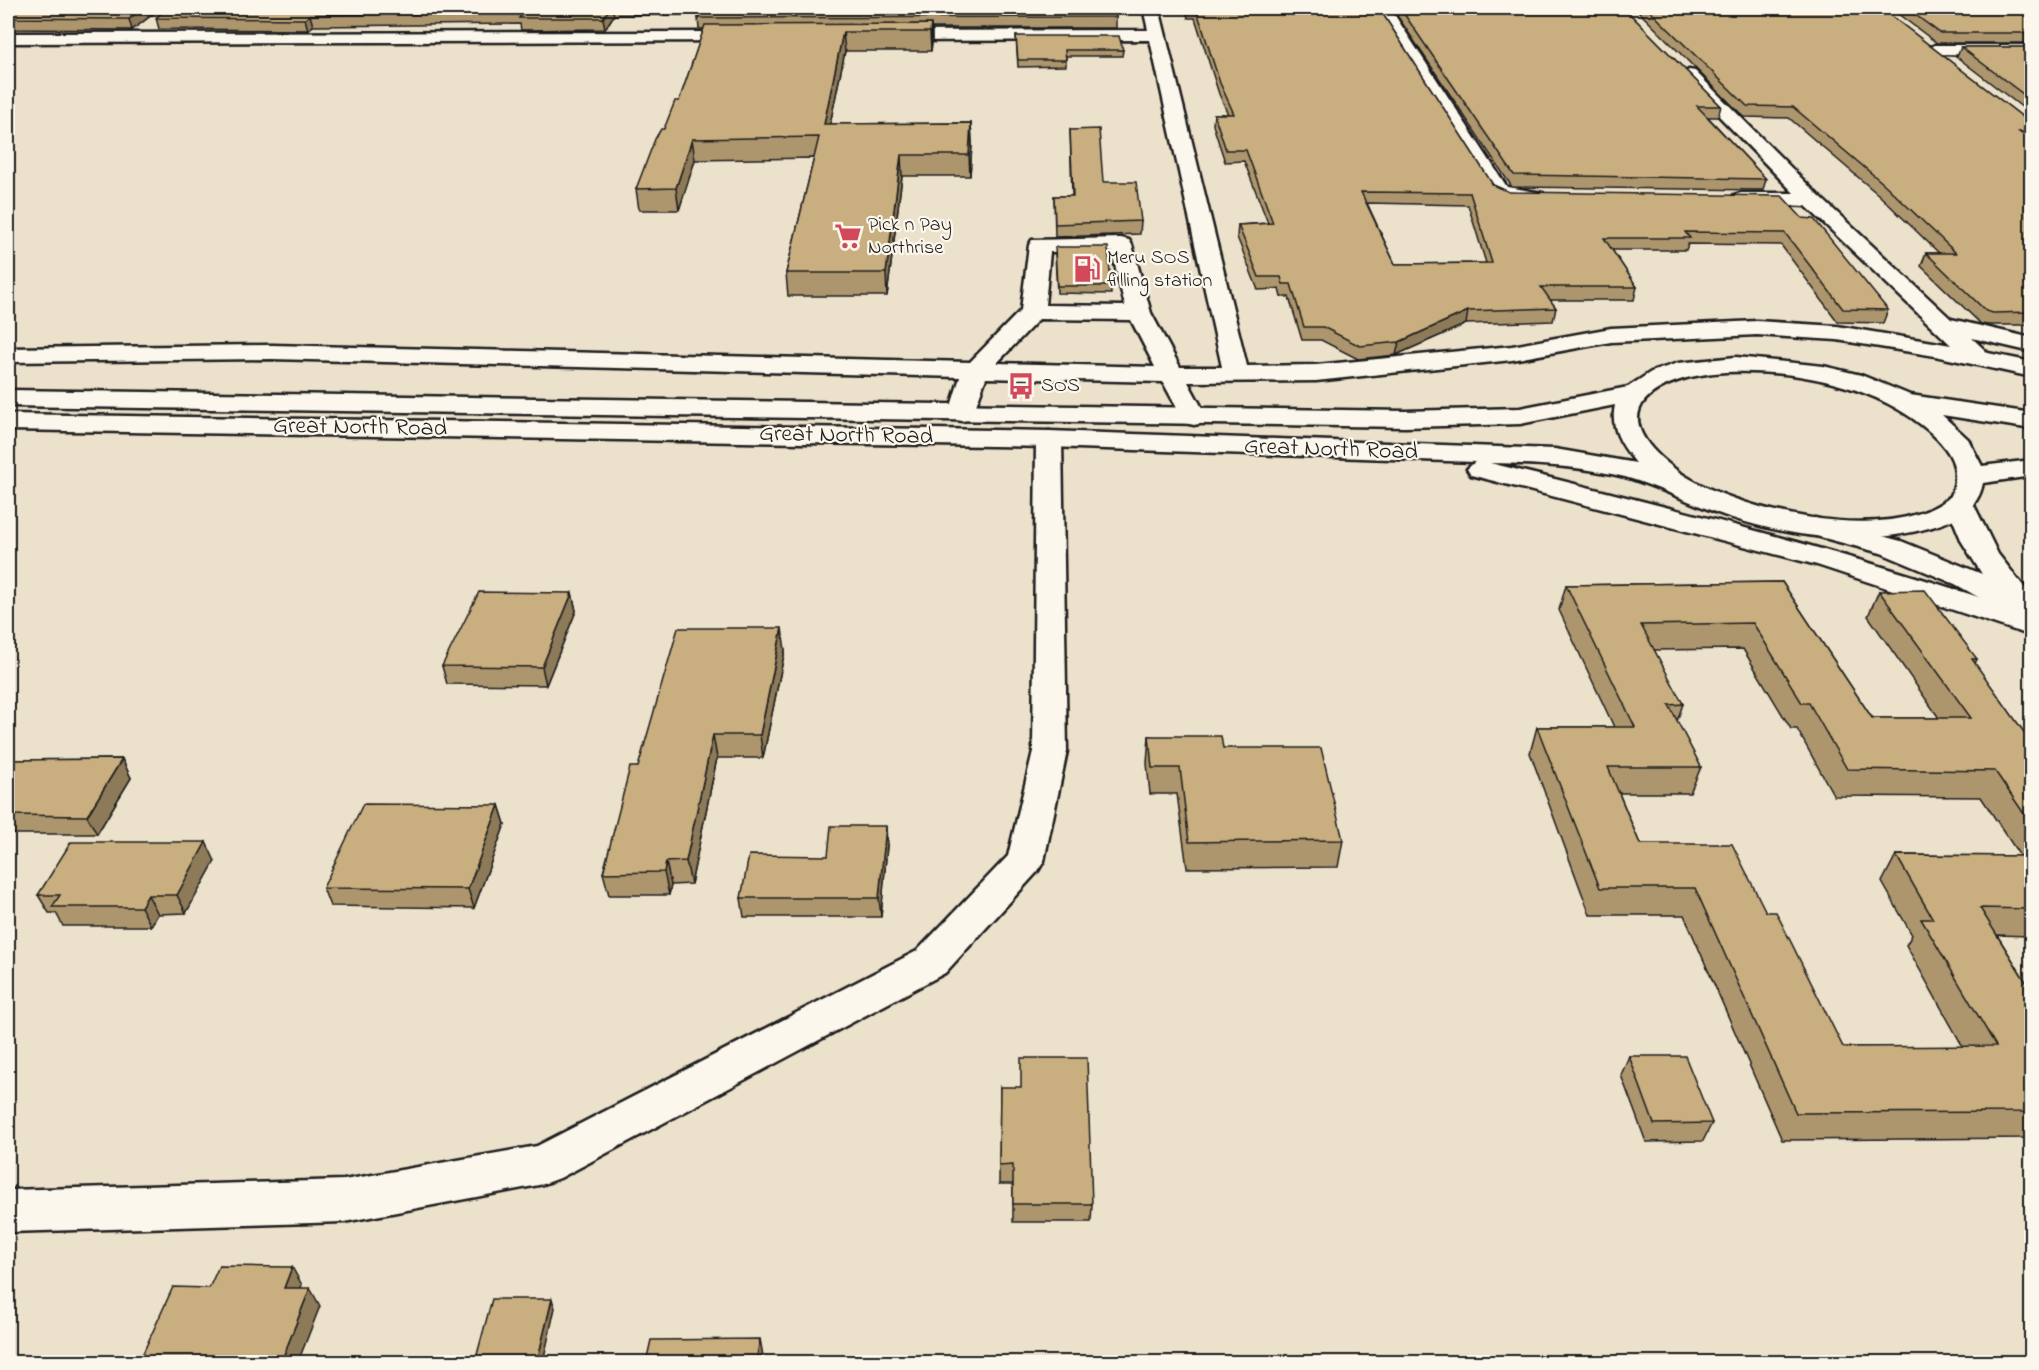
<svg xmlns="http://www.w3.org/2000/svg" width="2039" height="1370" font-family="'Indie Flower',sans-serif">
<rect width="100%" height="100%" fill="#ece1cb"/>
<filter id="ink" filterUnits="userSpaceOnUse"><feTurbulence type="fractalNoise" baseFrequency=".0167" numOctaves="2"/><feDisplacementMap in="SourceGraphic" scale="12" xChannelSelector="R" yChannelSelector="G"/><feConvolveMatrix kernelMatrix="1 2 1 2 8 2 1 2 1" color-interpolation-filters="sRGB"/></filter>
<g filter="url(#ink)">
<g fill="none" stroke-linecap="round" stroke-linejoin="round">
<defs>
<g id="minor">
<path d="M 1143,8 L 1159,8 L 1247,366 L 1316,365 L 1512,346 L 1611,328 L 1757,321 L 1837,326 L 1951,345 L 1806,206 L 1734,203 L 1731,199 L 1734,195 L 1741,193 L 1794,193 L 1683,79 L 1680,75 L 1689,70 L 1695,71 L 1819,196 L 1951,319 L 2032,338 L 2032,352 L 1972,338 L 1988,353 L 2032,362 L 2032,377 L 1935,356 L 1837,340 L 1757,335 L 1611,342 L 1512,360 L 1316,381 L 1188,382 L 1207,417 L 1203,423 L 1194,425 L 1185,423 L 1163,382 L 986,378 L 971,419 L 962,421 L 953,419 L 949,413 L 960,377 L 272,359 L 8,362 L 8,348 L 272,345 L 970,362 L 1021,310 L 1029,245 L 1032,240 L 1121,238 L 1129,240 L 1132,245 L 1151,313 L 1180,367 L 1222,367 L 1150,40 L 888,41 L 880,36 L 888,31 L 1148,30 ZM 1050,252 L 1112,252 L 1125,306 L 1045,305 ZM 1039,319 L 1131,320 L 1155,367 L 997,363 Z"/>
<path d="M 1374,8 L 1390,8 L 1507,187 L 1543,193 L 1546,197 L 1543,201 L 1507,201 L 1492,195 Z"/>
<path d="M 747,32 L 755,37 L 753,41 L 8,43 L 8,33 Z"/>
<path d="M 1935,45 L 2032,45 L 2032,55 L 1929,54 L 1926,50 Z"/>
<path d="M 1049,431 L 1058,433 L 1062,439 L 1067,751 L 1044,861 L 1038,871 L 945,973 L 560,1178 L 544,1184 L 344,1222 L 8,1232 L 8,1190 L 344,1180 L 537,1146 L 917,951 L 1008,856 L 1033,751 L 1036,439 L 1040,433 Z"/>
<path d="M 1960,494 L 1970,497 L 1998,554 L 2032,597 L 2032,623 L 2021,621 L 1955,584 L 1881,553 L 1805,533 L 1800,527 L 1805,521 L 1815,518 L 1825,521 L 1901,541 L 1982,574 L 1962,542 L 1946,503 L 1950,497 Z"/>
</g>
<path id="major" d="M 1736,357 L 1823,366 L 1861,375 L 1910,395 L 2032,413 L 2032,429 L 1942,415 L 1968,439 L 1982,466 L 2032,460 L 2032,476 L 1983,483 C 1978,510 1956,520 1932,527 C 1864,547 1792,538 1726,516 C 1692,504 1660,487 1625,477 C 1581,466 1535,464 1490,463 C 1672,508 1854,553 2032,615 L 2032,636 L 1817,565 L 1471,475 L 1467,469 L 1475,462 L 1049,447 L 8,430 L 8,414 L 1049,431 L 1555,449 L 1636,463 C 1621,445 1610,428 1615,405 L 1520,424 L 1405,427 L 8,406 L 8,390 L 1405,411 L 1520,408 L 1628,387 L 1651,372 L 1678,363 ZM 1726,372 C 1795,369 1877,385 1930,432 C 1950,450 1962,468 1951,496 C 1892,548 1733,512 1675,469 C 1596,410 1658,376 1726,372 Z"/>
</defs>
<use href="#minor" stroke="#1c1c1c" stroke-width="5"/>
<use href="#major" stroke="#1c1c1c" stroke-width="5"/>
<use href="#minor" fill="#fbf7ec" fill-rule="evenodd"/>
<use href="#major" fill="#fbf7ec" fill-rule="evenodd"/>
</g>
<g fill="#ad966d" stroke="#1c1c1c" stroke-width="1.5" fill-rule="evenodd">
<path d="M 8,8 L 161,8 L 132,30 L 8,29 Z"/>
<path d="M 167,8 L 1114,8 L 1116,17 L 1116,28 L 932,28 L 932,43 L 931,51 L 845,51 L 830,124 L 971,123 L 972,144 L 970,176 L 902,176 L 887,296 L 788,296 L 786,273 L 814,158 L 695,160 L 679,210 L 639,210 L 636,189 L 664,129 L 679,101 L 704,29 L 699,29 L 698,18 L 699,15 L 614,15 L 605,29 L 521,30 L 520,24 L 313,26 L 308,30 L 159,29 L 156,18 Z"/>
<path d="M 1185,8 L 1379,8 L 1493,185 L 1509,192 L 1802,218 L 1888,310 L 1883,323 L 1838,322 L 1781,245 L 1688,244 L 1686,250 L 1612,250 L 1637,287 L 1634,300 L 1550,300 L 1556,308 L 1553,321 L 1466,324 L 1396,355 L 1358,359 L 1321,340 L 1302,340 L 1289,297 L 1281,297 L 1279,289 L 1258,290 L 1237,237 L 1238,225 L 1268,223 L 1244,161 L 1225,162 L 1213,125 L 1214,114 L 1228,114 L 1219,94 L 1195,18 L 1188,18 ZM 1367,203 L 1468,205 L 1486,263 L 1395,264 Z"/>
<path d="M 1392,8 L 1624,8 L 1721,106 L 1718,117 L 1708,117 L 1766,179 L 1763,190 L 1512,187 Z"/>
<path d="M 1635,8 L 1881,8 L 2028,121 L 2031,121 L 2031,325 L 1988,325 L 1981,324 L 1921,266 L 1926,253 L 1939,253 L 1880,196 L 1789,118 L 1744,117 Z"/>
<path d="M 1890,8 L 2031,8 L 2031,43 L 1937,43 Z"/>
<path d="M 1016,36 L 1123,50 L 1122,56 L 1066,56 L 1066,66 L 1018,67 Z"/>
<path d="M 1961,47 L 2031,47 L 2031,114 L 1957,57 Z"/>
<path d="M 1070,130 L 1103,182 L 1141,221 L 1140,234 L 1055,237 L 1054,196 L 1072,196 Z"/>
<path d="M 1055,254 L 1111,286 L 1111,294 L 1057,293 Z"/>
<path d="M 1782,582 L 1872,718 L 1939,718 L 1868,616 L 1879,591 L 1977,659 L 1975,664 L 2031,742 L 2031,936 L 1997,935 L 2031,990 L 2031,1138 L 1782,1140 L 1684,915 L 1590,915 L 1530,753 L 1537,727 L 1614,727 L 1559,610 L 1566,585 ZM 1743,649 L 1791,729 L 1797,729 L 1834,796 L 1981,797 L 2020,856 L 1896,855 L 1882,882 L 1912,935 L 1906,945 L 1963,1047 L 1843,1047 L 1766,912 L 1640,844 L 1619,793 L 1690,793 L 1701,767 L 1677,721 L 1683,704 L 1654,650 Z"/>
<path d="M 572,593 L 576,611 L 546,685 L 447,684 L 442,666 Z"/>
<path d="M 785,650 L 763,758 L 717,758 L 691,884 L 671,885 L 669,895 L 609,895 L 603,873 L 638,767 Z"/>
<path d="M 1149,736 L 1223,748 L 1343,840 L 1338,867 L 1187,868 L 1177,794 L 1150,794 L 1147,763 Z"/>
<path d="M 122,759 L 131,778 L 97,834 L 8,834 L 8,760 Z"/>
<path d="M 499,805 L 505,824 L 474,908 L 330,906 L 323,888 Z"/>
<path d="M 887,845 L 881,917 L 744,917 L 741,898 L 828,856 Z"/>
<path d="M 215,861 L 186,913 L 158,914 L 151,926 L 63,926 L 56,913 L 49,913 L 38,895 Z"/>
<path d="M 1629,1056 L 1712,1123 L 1703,1141 L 1646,1142 L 1621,1075 Z"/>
<path d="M 1000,1087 L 1092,1204 L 1091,1222 L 1013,1222 L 1013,1184 L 999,1184 Z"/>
</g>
<g fill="#8d7a59" stroke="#1c1c1c" stroke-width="1.5">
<path d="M 143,8 L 161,8 L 132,30 L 129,19 Z"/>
<path d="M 610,8 L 612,8 L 614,15 L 605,29 L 603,18 Z"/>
<path d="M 310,15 L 313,26 L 308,30 L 305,19 Z"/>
<path d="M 931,24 L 932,43 L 931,51 L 930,32 Z"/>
<path d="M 843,32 L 845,51 L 826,144 L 824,124 Z"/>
<path d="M 971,123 L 972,144 L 970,176 L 969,155 Z"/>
<path d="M 692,139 L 695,160 L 679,210 L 676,188 Z"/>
<path d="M 901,155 L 902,176 L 887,296 L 886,273 Z"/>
<path d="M 1468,311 L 1466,324 L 1396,355 L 1399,342 Z"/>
<path d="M 572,593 L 576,611 L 546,685 L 542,667 Z"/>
<path d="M 782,628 L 785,650 L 763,758 L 760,735 Z"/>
<path d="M 713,735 L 717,758 L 691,884 L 686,861 Z"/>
<path d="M 122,759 L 131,778 L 97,834 L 87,816 Z"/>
<path d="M 499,805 L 505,824 L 474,908 L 468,889 Z"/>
<path d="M 886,826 L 887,845 L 881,917 L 879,898 Z"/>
<path d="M 206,842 L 215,861 L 186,913 L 177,895 Z"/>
<path d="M 666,862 L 671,885 L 669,895 L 664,872 Z"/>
<path d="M 148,895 L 158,914 L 151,926 L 141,907 Z"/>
<path d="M 292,1267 L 302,1285 L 294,1305 L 284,1288 Z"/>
<path d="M 310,1288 L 320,1306 L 298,1362 L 281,1362 Z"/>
<path d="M 552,1299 L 555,1308 L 543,1362 L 537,1362 Z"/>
<path d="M 760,1339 L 763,1356 L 762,1362 L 756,1361 Z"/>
</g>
<g fill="#c9ae7f" stroke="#1c1c1c" stroke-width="1.5" fill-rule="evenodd">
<path d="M 8,8 L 143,8 L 129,19 L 8,18 Z"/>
<path d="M 167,8 L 610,8 L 603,18 L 519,18 L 523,13 L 310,15 L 305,19 L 156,18 Z"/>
<path d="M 701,8 L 1114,8 L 1116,17 L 698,18 Z"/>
<path d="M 1189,8 L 1379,8 L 1493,185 L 1509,192 L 1782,196 L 1802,218 L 1814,219 L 1888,310 L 1843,309 L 1785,233 L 1685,232 L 1690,238 L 1604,238 L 1637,287 L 1541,287 L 1556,308 L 1468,311 L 1399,342 L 1360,346 L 1323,327 L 1304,327 L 1291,284 L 1283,284 L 1281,277 L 1259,277 L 1238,225 L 1273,223 L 1246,150 L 1226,150 L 1214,114 L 1234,114 L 1220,83 L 1196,8 ZM 1361,192 L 1470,193 L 1492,263 L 1395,264 Z"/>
<path d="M 1400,8 L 1624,8 L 1721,106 L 1697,106 L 1766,179 L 1514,175 Z"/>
<path d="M 1647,8 L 1881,8 L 2028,121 L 2031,121 L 2031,132 L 2019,132 L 2031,141 L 2031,312 L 1993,313 L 1986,311 L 1926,253 L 1956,253 L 1884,184 L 1793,107 L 1747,106 Z"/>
<path d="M 1906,8 L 2031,8 L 2031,33 L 1940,33 Z"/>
<path d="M 931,24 L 930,32 L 843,32 L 824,124 L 971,123 L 969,155 L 901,155 L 886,273 L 786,273 L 819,137 L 692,139 L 676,188 L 636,189 L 655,139 L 661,129 L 664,129 L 675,101 L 679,101 L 705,25 Z"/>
<path d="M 1016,36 L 1119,36 L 1123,50 L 1065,50 L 1066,60 L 1018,60 Z"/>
<path d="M 1961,47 L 2031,47 L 2031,100 Z"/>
<path d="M 1099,129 L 1103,182 L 1136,182 L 1141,221 L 1055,224 L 1054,196 L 1073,196 L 1070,130 Z"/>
<path d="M 1055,247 L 1108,247 L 1111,286 L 1057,286 Z"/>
<path d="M 1782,582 L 1872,718 L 1971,718 L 1879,591 L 1925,590 L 1977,659 L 1972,659 L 2031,742 L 2031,824 L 1995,771 L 1847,769 L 1809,703 L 1802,703 L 1753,623 L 1641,625 L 1683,704 L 1669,705 L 1701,767 L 1608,767 L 1640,844 L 1732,844 L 1766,912 L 1776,912 L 1843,1047 L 1996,1046 L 1921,919 L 1933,919 L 1896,855 L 2031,856 L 2031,909 L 1980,908 L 2031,990 L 2031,1112 L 1796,1113 L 1695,888 L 1600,888 L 1537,727 L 1635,727 L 1566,585 Z"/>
<path d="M 479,592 L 572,593 L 542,667 L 442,666 Z"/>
<path d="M 678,628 L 782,628 L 760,735 L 713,735 L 686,861 L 666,862 L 664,872 L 603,873 L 630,767 L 638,767 Z"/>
<path d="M 1149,736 L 1221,736 L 1223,748 L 1321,748 L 1343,840 L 1189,842 L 1180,768 L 1152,768 Z"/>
<path d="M 122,759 L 87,816 L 8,815 L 8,760 Z"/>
<path d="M 363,804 L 499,805 L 468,889 L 323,888 Z"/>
<path d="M 831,826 L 886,826 L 879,898 L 741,898 L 749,855 L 828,856 Z"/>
<path d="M 71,842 L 206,842 L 177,895 L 148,895 L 141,907 L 52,907 L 60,895 L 38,895 Z"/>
<path d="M 1629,1056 L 1685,1056 L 1712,1123 L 1654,1124 Z"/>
<path d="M 1021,1058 L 1087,1058 L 1092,1204 L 1013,1204 L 1013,1165 L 999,1166 L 1000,1087 L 1021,1087 Z"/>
<path d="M 219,1266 L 292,1267 L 284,1288 L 310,1288 L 281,1362 L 139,1362 L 173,1287 L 209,1288 Z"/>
<path d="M 492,1299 L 552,1299 L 537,1362 L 475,1362 Z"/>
<path d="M 760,1339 L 756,1361 L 790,1362 L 646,1362 L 651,1340 Z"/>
</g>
</g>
<defs>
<symbol id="supermarket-bare" viewBox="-9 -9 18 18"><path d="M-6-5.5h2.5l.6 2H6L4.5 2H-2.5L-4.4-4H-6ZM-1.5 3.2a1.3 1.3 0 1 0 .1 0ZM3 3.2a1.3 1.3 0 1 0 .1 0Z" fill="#d1495b" stroke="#fbf7ec" stroke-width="2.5" paint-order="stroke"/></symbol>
<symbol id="fuel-bare" viewBox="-9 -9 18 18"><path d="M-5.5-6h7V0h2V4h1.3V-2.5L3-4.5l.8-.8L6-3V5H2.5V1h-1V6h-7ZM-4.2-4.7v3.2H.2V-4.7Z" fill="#d1495b" stroke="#fbf7ec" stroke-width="2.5" paint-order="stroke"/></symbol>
<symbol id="bus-bare" viewBox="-9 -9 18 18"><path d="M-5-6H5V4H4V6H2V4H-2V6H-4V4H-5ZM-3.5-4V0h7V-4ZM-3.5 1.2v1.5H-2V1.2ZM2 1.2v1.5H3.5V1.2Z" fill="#d1495b" stroke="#fbf7ec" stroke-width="2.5" paint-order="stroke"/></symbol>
</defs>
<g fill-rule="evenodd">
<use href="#supermarket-bare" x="829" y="217" width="38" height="38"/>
<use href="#fuel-bare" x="1068" y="250" width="38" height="38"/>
<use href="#bus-bare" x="1002" y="367" width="38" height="38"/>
</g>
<g text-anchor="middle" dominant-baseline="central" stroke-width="4.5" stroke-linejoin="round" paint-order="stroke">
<g font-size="20" fill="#1c1c1c" stroke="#fbf7ec" text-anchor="start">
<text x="868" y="225">Pick n Pay<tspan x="868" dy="23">Northrise</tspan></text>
<text x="1107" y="258">Meru SOS<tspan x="1107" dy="23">filling station</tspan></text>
<text x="1041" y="386">SOS</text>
</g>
<g font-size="24" fill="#1c1c1c" stroke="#fbf7ec">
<text transform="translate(360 428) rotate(1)">Great North Road</text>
<text transform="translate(846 436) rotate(1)">Great North Road</text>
<text transform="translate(1331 450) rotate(2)">Great North Road</text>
</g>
</g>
<rect width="2039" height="1370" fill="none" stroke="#fbf7ec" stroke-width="30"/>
<rect x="15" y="15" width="2009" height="1340" fill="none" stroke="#1c1c1c" stroke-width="2" filter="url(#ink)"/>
</svg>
